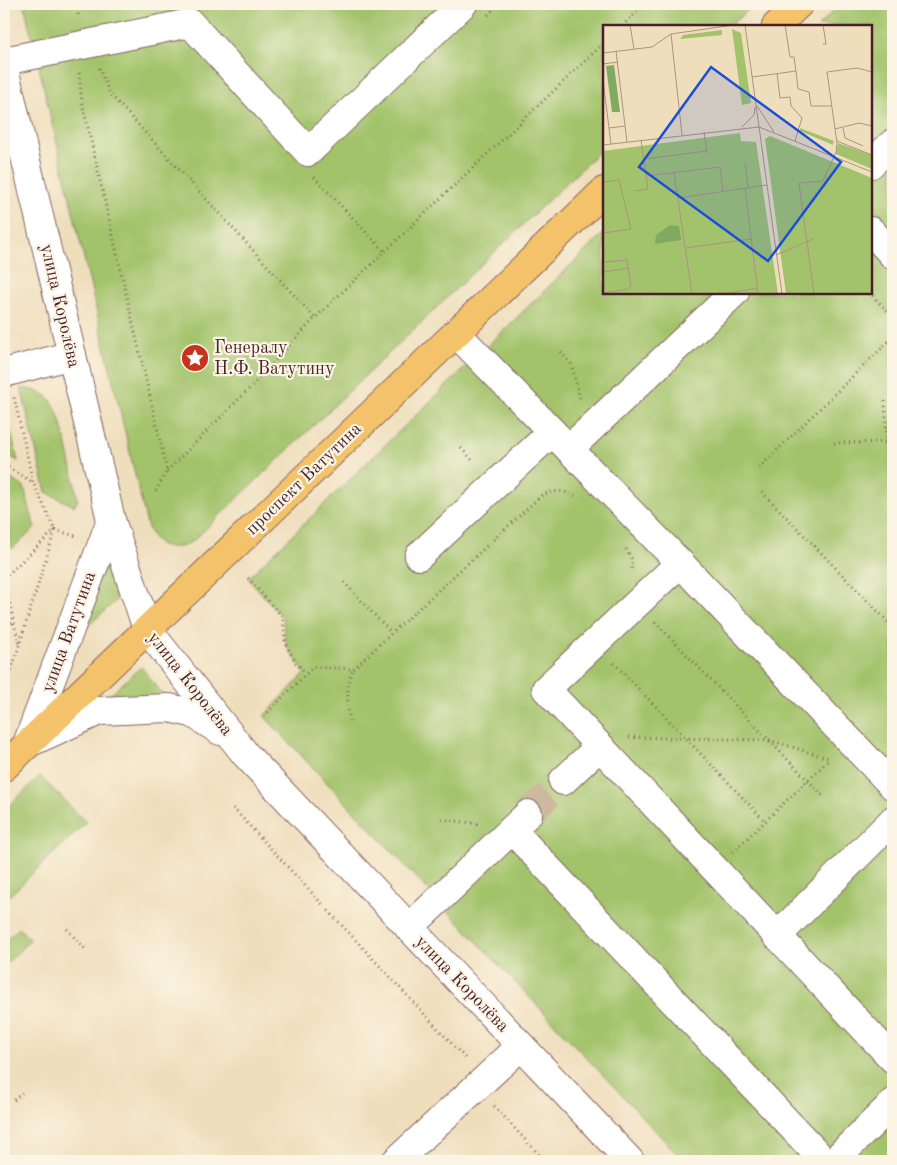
<svg xmlns="http://www.w3.org/2000/svg" width="897" height="1165" font-family="'Old Standard TT',serif">
<rect width="100%" height="100%" fill="#fcf5e5"/>
<filter id="ink" filterUnits="userSpaceOnUse"><feTurbulence type="fractalNoise" baseFrequency=".02" numOctaves="2"/><feDisplacementMap in="SourceGraphic" scale="10" xChannelSelector="R" yChannelSelector="G"/><feConvolveMatrix kernelMatrix="1 2 1 2 8 2 1 2 1" color-interpolation-filters="sRGB"/></filter>
<filter id="wash" filterUnits="userSpaceOnUse"><feTurbulence type="fractalNoise" baseFrequency=".0096" numOctaves="4" result="noise"/><feDisplacementMap in="SourceGraphic" scale="20" xChannelSelector="R" yChannelSelector="G"/><feGaussianBlur stdDeviation="1.12" result="paint"/><feColorMatrix in="noise" values="0 0 0 0 0 0 0 0 0 0 0 0 0 0 0 0 0 1.4 0 .05"/><feComposite in="paint" operator="in"/></filter>
<g filter="url(#wash)">
<rect width="100%" height="100%" fill="#efdebc"/>
<g fill="#a2c36b" stroke="#76714b">
<path d="M 24,4 L 754,4 L 730,26 L 604,26 L 604,147 L 193,541 C 172,553 155,548 147,525 Z"/>
<path d="M 841,4 L 893,4 L 893,1161 L 684,1161 L 264,716 L 305,673 L 289,650 L 285,640 L 283,618 L 248,578 L 604,233 L 604,292 L 871,292 L 871,26 L 818,26 Z"/>
<path d="M 21,388 C 31,390 42,391 50,399 C 63,413 73,477 78,500 L 74,506 L 46,492 Z"/>
<path d="M 4,403 L 18,461 L 4,453 Z"/>
<path d="M 4,475 L 24,487 L 35,528 L 12,549 L 4,518 Z"/>
<path d="M 104,562 L 117,600 L 79,634 Z"/>
<path d="M 141,667 L 166,698 L 103,701 Z"/>
<path d="M 40,776 L 86,822 L 4,901 L 4,811 Z"/>
<path d="M 19,928 L 30,940 L 4,966 L 4,942 Z"/>
</g>
</g>
<g filter="url(#ink)">
<g fill="none" stroke-linecap="round" stroke-linejoin="round">
<path stroke="#ceb89f" stroke-width="28" stroke-dasharray="28 14" stroke-linecap="butt" d="M 528,814 L 563,781"/>
<defs>
<g id="minor">
<path d="M 4,61 L 190,23 L 308,152 L 463,4"/>
<path d="M 4,68 L 111,520 L 147,629 L 246,755 L 630,1161"/>
<path d="M 871,164 L 893,143"/>
<path d="M 871,231 L 893,255"/>
<path d="M 456,333 L 680,563 L 893,786"/>
<path d="M 4,373 L 72,355"/>
<path d="M 569,449 L 735,292"/>
<path d="M 419,556 L 552,432"/>
<path d="M 680,563 L 546,689 L 893,1059"/>
<path d="M 33,741 L 99,711 L 169,708 L 192,713 L 220,731"/>
<path d="M 27,744 L 111,520"/>
<path d="M 563,781 L 600,746"/>
<path d="M 512,830 L 824,1161"/>
<path d="M 409,928 L 528,814"/>
<path d="M 777,936 L 893,820"/>
<path d="M 396,1161 L 521,1046"/>
<path d="M 834,1161 L 893,1103"/>
</g>
<g id="major">
<path d="M 776,26 L 799,4"/>
<path d="M 4,767 L 604,191"/>
</g>
</defs>
<use href="#minor" stroke="#84625e" stroke-width="30"/>
<use href="#major" stroke="#84625e" stroke-width="30"/>
<g stroke="#84625e" stroke-width="3" stroke-dasharray="1 4" stroke-linecap="butt">
<path d="M 76,4 L 79,18"/>
<path d="M 488,15 L 499,4"/>
<path d="M 622,26 L 646,4"/>
<path d="M 99,68 L 110,94 L 315,318"/>
<path d="M 79,73 L 82,102 L 167,471 L 155,492"/>
<path d="M 314,177 L 384,251"/>
<path d="M 869,292 L 893,317"/>
<path d="M 561,352 L 571,364 L 581,402"/>
<path d="M 885,401 L 893,545"/>
<path d="M 834,443 L 893,442"/>
<path d="M 461,448 L 472,460"/>
<path d="M 4,465 L 32,482"/>
<path d="M 759,468 L 893,337"/>
<path d="M 167,471 L 248,390 L 315,318 L 604,43"/>
<path d="M 762,492 L 893,627"/>
<path d="M 626,549 L 631,558 L 632,571"/>
<path d="M 4,578 L 55,530 L 76,536"/>
<path d="M 248,578 L 283,618 L 285,640 L 289,650 L 296,663 L 306,673"/>
<path d="M 4,579 L 19,644"/>
<path d="M 344,582 L 391,633"/>
<path d="M 655,622 L 823,796"/>
<path d="M 4,630 L 13,622"/>
<path d="M 614,663 L 765,821"/>
<path d="M 4,694 L 55,530 L 33,482 L 14,397"/>
<path d="M 264,716 L 313,667 L 353,669 L 542,495 C 554,490 563,490 575,496"/>
<path d="M 350,721 C 346,703 347,686 353,669"/>
<path d="M 629,737 L 769,740 L 828,758"/>
<path d="M 233,808 L 467,1060"/>
<path d="M 442,819 L 479,824"/>
<path d="M 733,852 L 830,759"/>
<path d="M 67,929 L 86,950"/>
<path d="M 14,1100 L 22,1093"/>
<path d="M 494,1106 L 545,1161"/>
</g>
<use href="#minor" stroke="#fff" stroke-width="28"/>
<use href="#major" stroke="#f3c26a" stroke-width="28"/>
</g>
</g>
<defs>
<symbol id="sight-disc" viewBox="-11 -11 22 22"><circle r="9.5" fill="#c8321e" stroke="#fcf5e5"/><path d="M0-6L1.8-2.2L6-1.7L2.9 1.2L3.7 5.4L0 3.3L-3.7 5.4L-2.9 1.2L-6-1.7L-1.8-2.2Z" fill="#fff"/></symbol>
</defs>
<g fill-rule="evenodd">
<use href="#sight-disc" x="179" y="342" width="32" height="32"/>
</g>
<g text-anchor="middle" dominant-baseline="central" stroke-width="4.5" stroke-linejoin="round" paint-order="stroke">
<g font-size="18" fill="#4a1f2b" stroke="#fcf5e5">
<text transform="translate(60 306) rotate(77)">улица Королёва</text>
<text transform="translate(304 479) rotate(-44)">проспект Ватутина</text>
<text transform="translate(69 632) rotate(-70)">улица Ватутина</text>
<text transform="translate(190 684) rotate(52)">улица Королёва</text>
<text transform="translate(462 984) rotate(46)">улица Королёва</text>
</g>
<g font-size="18" fill="#4a1f2b" stroke="#fcf5e5" text-anchor="start">
<text x="214" y="348">Генералу<tspan x="214" dy="21">Н.Ф. Ватутину</tspan></text>
</g>
</g>
<g transform="translate(603 25)">
<rect width="269" height="269" fill="#efdebc"/>
<path d="M 129,4 L 138,8 L 148,78 L 139,80 ZM 119,5 L 119,10 L 77,14 L 80,10 ZM 197,103 L 231,116 L 230,120 L 197,106 ZM 137,108 L 138,116 L 153,117 L 175,269 L 0,269 L 0,126 ZM 167,111 L 269,153 L 269,269 L 183,269 L 162,114 ZM 235,118 L 269,130 L 269,144 L 233,129 Z" fill="#a2c36b"/>
<path d="M 11,40 L 17,87 L 9,87 L 3,41 ZM 67,200 L 76,201 L 78,215 L 52,219 L 53,210 Z" fill="#81a95f"/>
<path fill="none" stroke="#ad9282" stroke-width="1" d="M 27,0 L 31,24M 142,0 L 179,269M 182,0 L 187,32 L 191,32 L 193,46M 68,9 L 79,110M 220,19 L 223,19 L 220,0M 13,26 L 24,117M 0,28 L 49,22 L 68,9 L 131,0M 0,39 L 15,37M 174,48 L 177,73 L 187,72 L 188,81 L 199,93 L 192,116M 149,52 L 193,46 L 195,64 L 206,67 L 208,81 L 229,81M 0,55 L 8,119M 154,81 L 171,107M 139,102 L 151,90 L 152,82M 6,103 L 22,101M 240,103 L 242,113 L 260,121M 232,104 L 256,98 L 269,101M 101,107 L 104,129M 234,116 L 269,130M 0,120 L 156,102 L 269,147M 41,134 L 104,126M 142,138 L 145,163M 71,147 L 89,269M 43,151 L 117,142 L 120,167M 0,157 L 16,155 L 28,204 L 0,208M 142,163 L 155,269M 32,166 L 45,164 L 38,115M 75,173 L 164,160M 82,223 L 148,214M 173,230 L 210,214M 0,237 L 24,235 L 28,261 L 25,264 L 0,268M 0,247 L 26,243M 119,269 L 155,263M 211,269 L 196,158 L 220,156 L 233,127 L 234,118 L 224,47 L 254,43 L 269,47"/>
<path fill="#1d4ed8" fill-opacity="0.15" stroke="#1d4ed8" stroke-width="2.5" d="M 108,42 L 238,137 L 165,236 L 36,142 Z"/>
<rect width="269" height="269" fill="none" stroke="#4a1f2b" stroke-width="2.5"/>
</g>
<rect width="897" height="1165" fill="none" stroke="#fcf5e5" stroke-width="20"/>
</svg>
